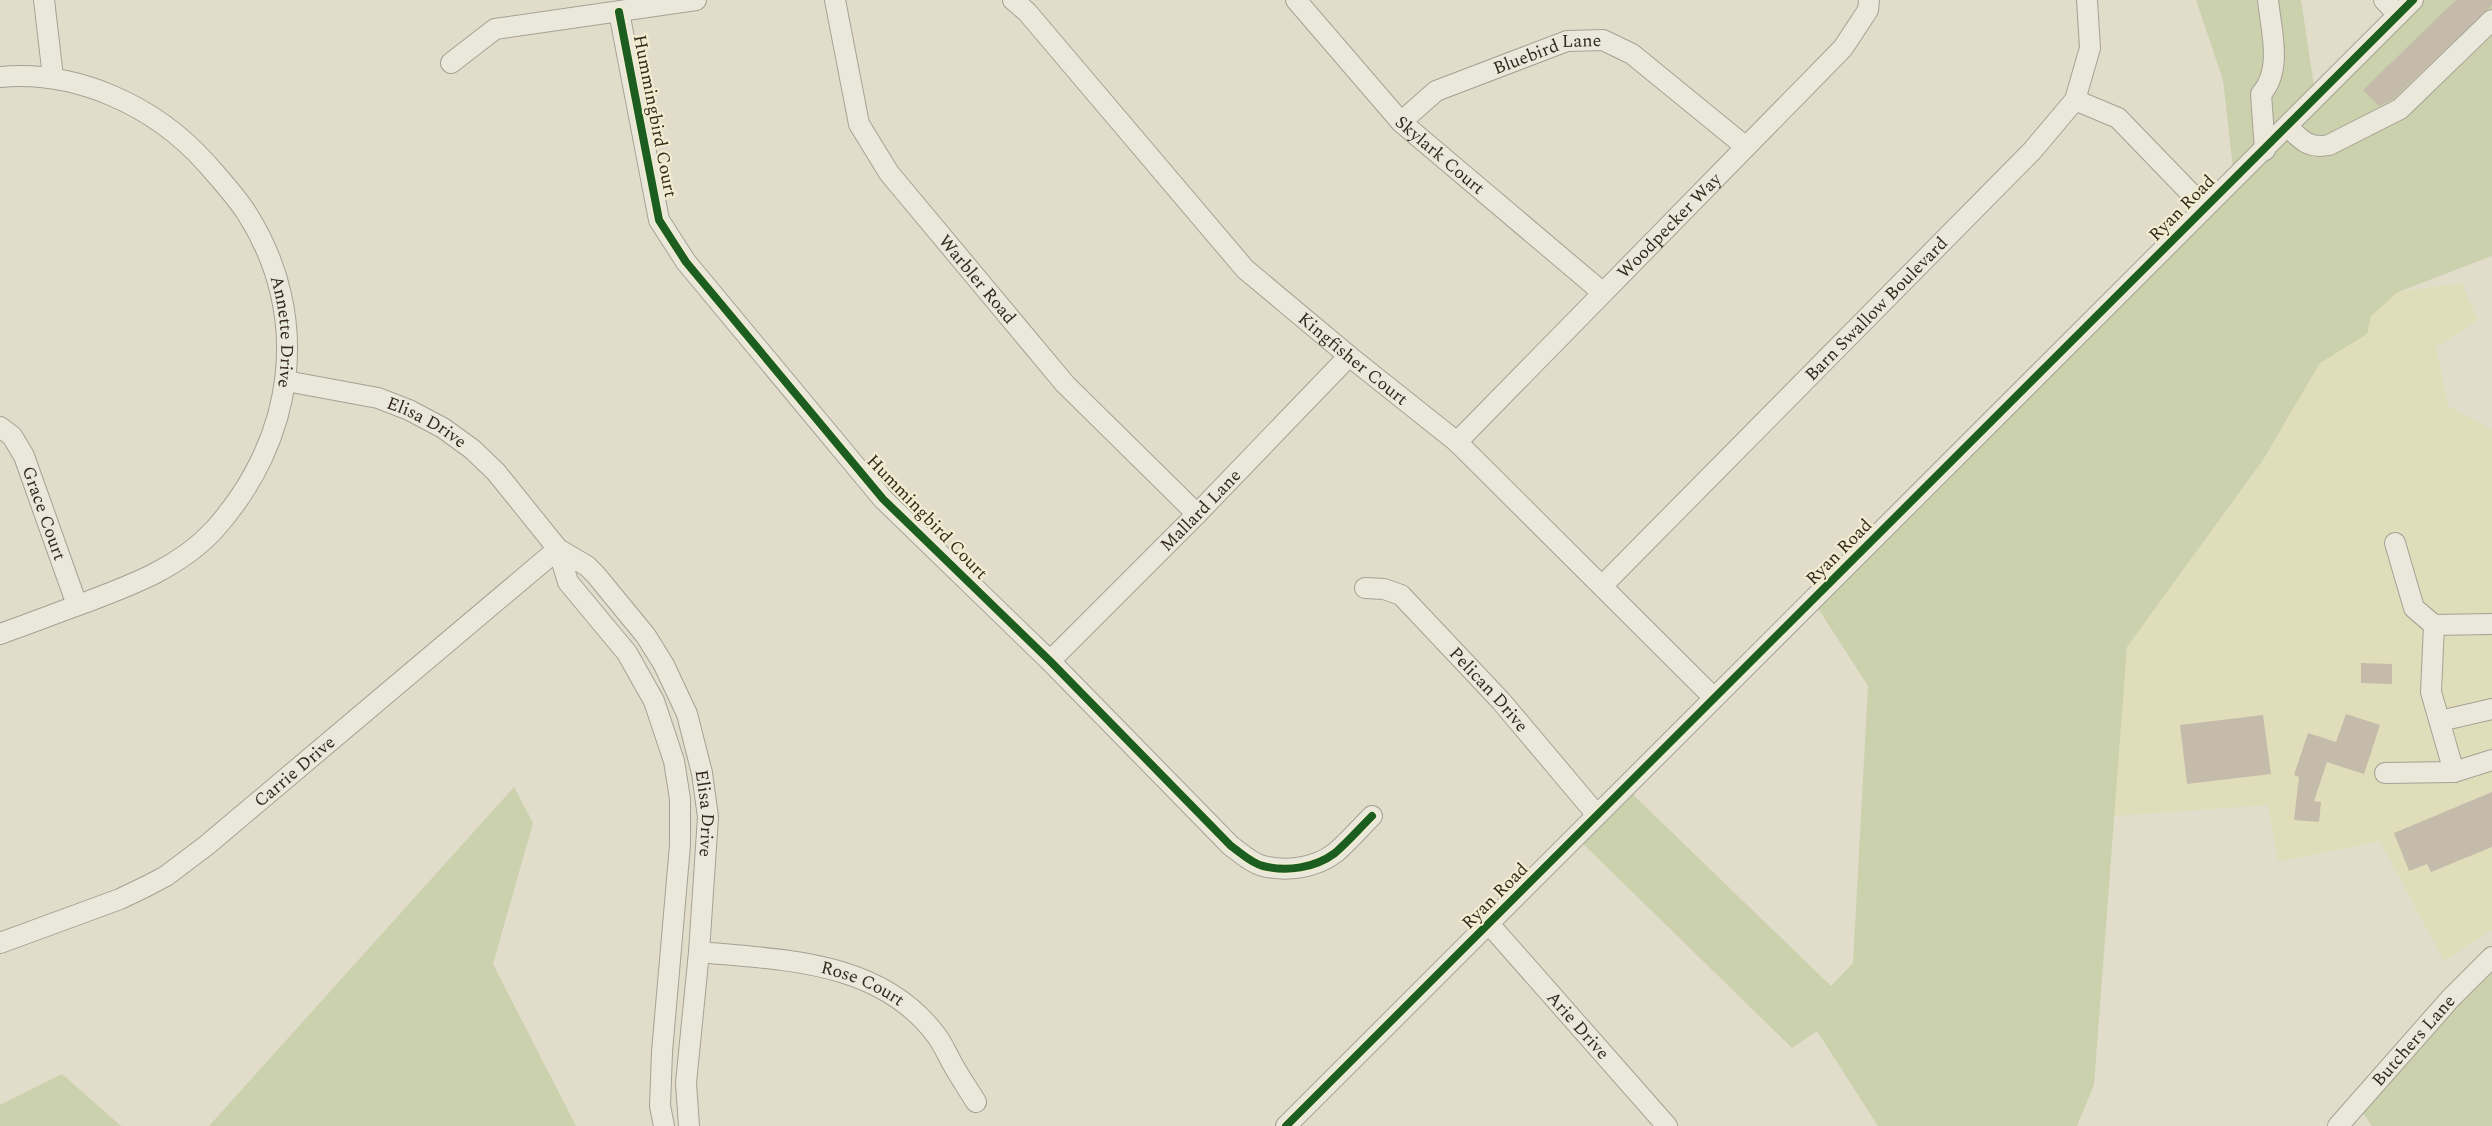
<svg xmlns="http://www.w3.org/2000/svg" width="2492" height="1126" font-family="Spectral,serif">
<rect width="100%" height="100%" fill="#e1ddca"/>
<path fill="#e0ddbb" d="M 2462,283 L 2478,321 L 2436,347 L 2448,406 L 2492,429 L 2492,930 L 2444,961 L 2380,841 L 2278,862 L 2268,805 L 2114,816 L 2127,647 L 2263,461 L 2320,363 L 2366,334 L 2371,316 L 2398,292 Z"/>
<g fill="#ccd1ad">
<path d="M 2196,0 L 2301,0 L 2315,92 L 2407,0 L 2492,0 L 2492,256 L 2398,292 L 2371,316 L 2367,334 L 2320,363 L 2263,460 L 2127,647 L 2094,1085 L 2077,1126 L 1878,1126 L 1817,1031 L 1792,1048 L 1575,836 L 1624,786 L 1831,986 L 1853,963 L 1868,686 L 1812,599 L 2234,177 L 2223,80 Z"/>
<path d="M 514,787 L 533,823 L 493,964 L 576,1126 L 209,1126 Z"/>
<path d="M 2492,962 L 2492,1126 L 2372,1126 L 2358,1106 Z"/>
<path d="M 62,1074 L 121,1126 L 0,1126 L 0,1105 Z"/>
</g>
<g fill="#c4bbab">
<path d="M 2456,0 L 2492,0 L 2492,5 L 2393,99 L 2379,106 L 2363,90 Z"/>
<path d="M 2361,663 L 2392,664 L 2392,684 L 2361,683 Z"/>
<path d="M 2346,714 L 2380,725 L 2364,774 L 2327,762 L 2314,801 L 2321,802 L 2319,822 L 2294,820 L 2299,777 L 2294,775 L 2308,733 L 2336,742 Z"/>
<path d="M 2263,715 L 2271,774 L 2187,784 L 2180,725 Z"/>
<path d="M 2492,792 L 2492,847 L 2431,872 L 2427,864 L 2409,871 L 2394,833 Z"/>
</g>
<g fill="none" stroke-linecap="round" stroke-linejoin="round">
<defs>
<g id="minor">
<path d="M 44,0 L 53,77"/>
<path id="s1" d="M 835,0 L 859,124 L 889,173 L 1065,384 L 1197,514"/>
<path id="s2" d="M 1013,0 L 1027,12 L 1245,269 L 1349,356 L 1457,442 L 1714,698"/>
<path id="s3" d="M 1296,0 L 1401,122 L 1602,292"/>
<path d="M 2384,0 L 2398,15"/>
<path d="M 619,12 L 659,220 L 686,262 L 883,499 L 1050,661 L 1231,846 C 1241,853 1251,863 1263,866 C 1287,872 1315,868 1335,853 C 1348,842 1360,828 1372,816"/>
<path d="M 451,63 L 495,29 L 696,0"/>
<path id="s4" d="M 0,77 C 77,70 155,106 206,163 C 220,179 234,194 246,212 C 313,316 295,440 214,530 C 177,570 126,587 76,606 C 51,615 26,625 0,634"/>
<path d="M 2075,100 L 2118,118 L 2204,207"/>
<path id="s5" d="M 1401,122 L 1436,91 L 1567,41 L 1603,40 L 1632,54 L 1746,147"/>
<path d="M 2288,127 C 2301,140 2309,149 2329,145 L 2400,109 L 2492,20"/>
<path d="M 2265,150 L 2261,94 C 2283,70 2271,30 2268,0"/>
<path id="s6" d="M 286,381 L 378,398 L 409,410 L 443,428 L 472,449 L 496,472 L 558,549 L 568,582 L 627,653 L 654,701 L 674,761 L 680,799 L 680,845 L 662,1052 L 660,1106 L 664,1126"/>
<path id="s7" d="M 0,427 L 12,436 L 24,456 L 77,605"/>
<path id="s8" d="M 1457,442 L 1843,48 L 1868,10 L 1869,0"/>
<path d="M 2395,543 L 2414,608 L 2434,625 L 2492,624"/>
<path id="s9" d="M 558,549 L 587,566 L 596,575 L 646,636 L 664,665 L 687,714 L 702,773 L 708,817 L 699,952 L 686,1083 L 689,1126"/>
<path id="s10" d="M 1602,586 L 2032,151 L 2075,100 L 2090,48 L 2087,0"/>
<path id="s11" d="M 1365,588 L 1384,589 L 1401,595 L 1501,701 L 1597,815"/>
<path d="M 2434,625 L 2431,692 L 2454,772 L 2492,760"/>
<path id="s12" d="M 1050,661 L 1197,514 L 1349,356"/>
<path d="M 2440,721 L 2492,709"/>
<path d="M 2385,773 L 2454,772"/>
<path id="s13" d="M 1489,924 L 1667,1126"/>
<path id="s14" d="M 0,943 L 120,899 L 147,886 L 166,876 L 207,845 L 558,549"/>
<path id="s15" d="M 699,952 C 783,960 880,960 936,1035 C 943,1044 947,1054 952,1063 C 959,1076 968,1089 976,1102"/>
<path d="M 1286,1126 L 2413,0"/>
<path id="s16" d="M 2338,1126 L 2450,999 L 2492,957"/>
</g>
</defs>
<use href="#minor" stroke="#a6a194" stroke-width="22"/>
<use href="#minor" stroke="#eae7db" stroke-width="20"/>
<defs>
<g id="cycleway">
<path d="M 619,12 L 659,220 L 686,262 L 883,499 L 1050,661 L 1231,846 C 1241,853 1251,863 1263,866 C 1287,872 1315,868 1335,853 C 1348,842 1360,828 1372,816"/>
<path d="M 1286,1126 L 2413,0"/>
</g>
</defs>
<use href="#cycleway" stroke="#f2ecd0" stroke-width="11"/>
<use href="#cycleway" stroke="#1b5e20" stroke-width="8"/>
</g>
<g text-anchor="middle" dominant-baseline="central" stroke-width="4.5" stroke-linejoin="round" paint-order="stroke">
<g font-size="18" fill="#332a1d" stroke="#f2ecd0">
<text stroke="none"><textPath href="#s5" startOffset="165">Bluebird Lane</textPath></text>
<text transform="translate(655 116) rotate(79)">Hummingbird Court</text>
<text stroke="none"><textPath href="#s3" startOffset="212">Skylark Court</textPath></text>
<text transform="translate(2182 208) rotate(-45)">Ryan Road</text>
<text stroke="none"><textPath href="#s8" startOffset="303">Woodpecker Way</textPath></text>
<text stroke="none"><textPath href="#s1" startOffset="322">Warbler Road</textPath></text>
<text stroke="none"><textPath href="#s10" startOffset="390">Barn Swallow Boulevard</textPath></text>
<text stroke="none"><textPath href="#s4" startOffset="422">Annette Drive</textPath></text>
<text stroke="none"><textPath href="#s2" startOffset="496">Kingfisher Court</textPath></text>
<text stroke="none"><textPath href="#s6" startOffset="148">Elisa Drive</textPath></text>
<text stroke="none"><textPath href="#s12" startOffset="213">Mallard Lane</textPath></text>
<text stroke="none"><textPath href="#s7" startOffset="99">Grace Court</textPath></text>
<text transform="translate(927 517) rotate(46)">Hummingbird Court</text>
<text transform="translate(1839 552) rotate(-45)">Ryan Road</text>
<text stroke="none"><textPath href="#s11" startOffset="166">Pelican Drive</textPath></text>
<text stroke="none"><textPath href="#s14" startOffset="345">Carrie Drive</textPath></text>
<text stroke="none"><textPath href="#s9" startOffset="315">Elisa Drive</textPath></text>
<text transform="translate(1495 896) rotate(-45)">Ryan Road</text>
<text stroke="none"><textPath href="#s15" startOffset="168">Rose Court</textPath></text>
<text stroke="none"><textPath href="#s13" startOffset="135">Arie Drive</textPath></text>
<text stroke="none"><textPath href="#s16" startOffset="114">Butchers Lane</textPath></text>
</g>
</g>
</svg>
